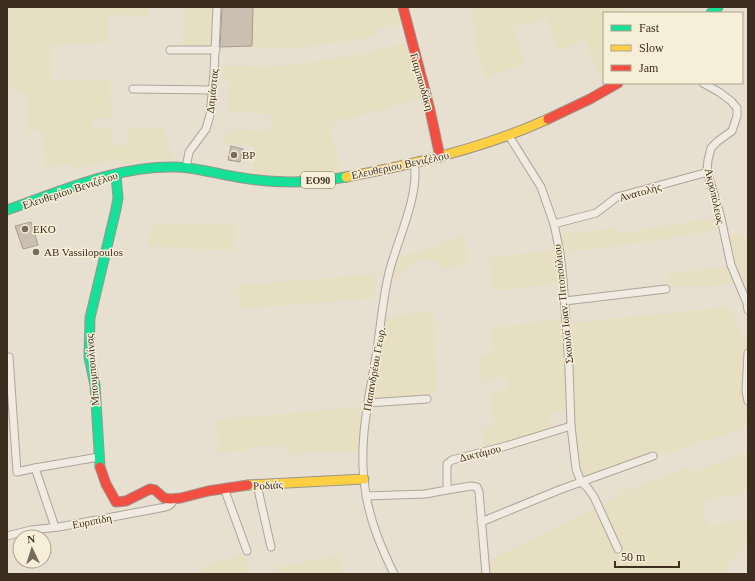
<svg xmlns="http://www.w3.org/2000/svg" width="755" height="581" font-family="'Times New Roman',serif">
<rect width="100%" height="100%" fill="#e7e0d1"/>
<g fill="#e6dfc2">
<path d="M 7,7 L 148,7 L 148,17 L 108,14 L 109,43 L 50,45 L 51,80 L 110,79 L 111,118 L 93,119 L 93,128 L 111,127 L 111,145 L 127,145 L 127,128 L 164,128 L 173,159 L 147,160 L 125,164 L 119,160 L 72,169 L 70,163 L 46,167 L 43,131 L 27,131 L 27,92 L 15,93 L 7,84 Z"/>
<path d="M 153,7 L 213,7 L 212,45 L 182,45 L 183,9 Z"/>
<path d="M 253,7 L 399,7 L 403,24 L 380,27 L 375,34 L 366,38 L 294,48 L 265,49 L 252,46 Z"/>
<path d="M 471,7 L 627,7 L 629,13 L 604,13 L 604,83 L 606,83 L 604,84 L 584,39 L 559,52 L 546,18 L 512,27 L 526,63 L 485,78 L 476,48 L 475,29 Z"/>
<path d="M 405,43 L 422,98 L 371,113 L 329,123 L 341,174 L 283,178 L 252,174 L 255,147 L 220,142 L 230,130 L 271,131 L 271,115 L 228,111 L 229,80 L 222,78 L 222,66 L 262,67 L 286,65 L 355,56 Z"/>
<path d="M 717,217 L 719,229 L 675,237 L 562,253 L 558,234 L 616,228 L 618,234 Z"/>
<path d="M 151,223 L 235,225 L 234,250 L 175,248 L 163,246 L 148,247 Z"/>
<path d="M 748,234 L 748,289 L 735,264 L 729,236 Z"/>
<path d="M 461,235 L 465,237 L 467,265 L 442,269 L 441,262 L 437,263 L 434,260 L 428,259 L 411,263 L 391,281 L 397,257 L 431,248 Z"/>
<path d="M 557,250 L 560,283 L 493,291 L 489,257 Z"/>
<path d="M 728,266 L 735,283 L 709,286 L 670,286 L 669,274 Z"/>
<path d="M 374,274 L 376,298 L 239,309 L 238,285 L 333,278 Z"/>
<path d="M 729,307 L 734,315 L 743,337 L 748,336 L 742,377 L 742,393 L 748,419 L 748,427 L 656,457 L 654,454 L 583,478 L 579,467 L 574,428 L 570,323 Z"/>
<path d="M 433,310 L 437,393 L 372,400 L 385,319 Z"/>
<path d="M 562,319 L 566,370 L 567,410 L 548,415 L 552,428 L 484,449 L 482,429 L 494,425 L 490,392 L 507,390 L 506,377 L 482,381 L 479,356 L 494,353 L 491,329 Z"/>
<path d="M 361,407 L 358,451 L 291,454 L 286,445 L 251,447 L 248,450 L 219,453 L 217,420 Z"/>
<path d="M 747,452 L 748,492 L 704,500 L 703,513 L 708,527 L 748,518 L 748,530 L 743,547 L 737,556 L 731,559 L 726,571 L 721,574 L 490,574 L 489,560 L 592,510 L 629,489 L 690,467 L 691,473 Z"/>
<path d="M 244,554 L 249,574 L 202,574 L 203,566 Z"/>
<path d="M 339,555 L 344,574 L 280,574 L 278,567 Z"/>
</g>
<g fill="#cbbfb2" stroke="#a89c90">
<path d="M 222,7 L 253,7 L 252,46 L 220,47 Z"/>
<path d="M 231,146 L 243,149 L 240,162 L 228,160 Z"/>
<path d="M 31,222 L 38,245 L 23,249 L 15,226 Z"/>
</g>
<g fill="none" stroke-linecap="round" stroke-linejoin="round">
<defs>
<g id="street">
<path d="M 170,50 L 216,50"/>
<path d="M 703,83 L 719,92 L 731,101 L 737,108 L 737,116 L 732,131 L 718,141 L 711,148 L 708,160 L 707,171 L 720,214 L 731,265 L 747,303 L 748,310"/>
<path d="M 133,89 L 212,90"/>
<path d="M 509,136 L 541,187 L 554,224 L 560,253 L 563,279 L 569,368 L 571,426 L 576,469 L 581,482 L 587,487 L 594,497 L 618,549"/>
<path d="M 186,168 L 189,152 L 206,129 L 210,115 L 214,73 L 217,7"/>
<path d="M 554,224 L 596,213 L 617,197 L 708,172"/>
<path d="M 565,301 L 666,289"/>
<path d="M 748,353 L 746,391 L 748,401"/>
<path d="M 9,357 L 17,472 L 35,468 L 55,527"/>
<path d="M 368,403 L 427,399"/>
<path d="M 35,468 L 99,457"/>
<path d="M 257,485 L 271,547"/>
<path d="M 224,488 L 247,551"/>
<path d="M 447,490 L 471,486 L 477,487 L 479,492 L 486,574"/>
<path d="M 366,496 L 425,494 L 447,490 L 447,464 L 452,460 L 506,446 L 571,426"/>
<path d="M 481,522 L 559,490 L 653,456"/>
<path d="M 7,536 L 31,530 L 59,527 L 160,508 C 167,507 172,506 173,499"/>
<path d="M 394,574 C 382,549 370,522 366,494 C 357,446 369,398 377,350 C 381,323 383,295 390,269 C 398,239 420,193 414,163"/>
</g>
<g id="fast">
<path d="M 711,13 L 718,7"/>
<path d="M 7,210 C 61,191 118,165 177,167 C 200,168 221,175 243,178 C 278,184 312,183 346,177"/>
<path d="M 100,467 L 95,385 L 89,357 L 90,318 L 116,209 L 118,198 L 116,175"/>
</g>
<g id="slow">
<path d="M 346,177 C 415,164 484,148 548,119"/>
<path d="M 248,485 L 364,479"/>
</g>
<g id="jam">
<path d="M 403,7 L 430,110 L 440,157"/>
<path d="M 548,119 L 590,99 L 618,83"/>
<path d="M 100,467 L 106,484 L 116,502 L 126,501 L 150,489 L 155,490 L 164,498 L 170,499 L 181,498 L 208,491 L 248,485"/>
</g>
</defs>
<use href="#street" stroke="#ada599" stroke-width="9"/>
<use href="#fast" stroke="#9c958a" stroke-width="11"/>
<use href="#slow" stroke="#9c958a" stroke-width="11"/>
<use href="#jam" stroke="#9c958a" stroke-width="11"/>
<use href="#street" stroke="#efebe3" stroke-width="7"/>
<use href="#fast" stroke="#16e098" stroke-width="9"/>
<use href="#slow" stroke="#ffcf43" stroke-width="9"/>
<use href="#jam" stroke="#f24e42" stroke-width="9"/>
</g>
<g fill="#786c5e" stroke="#f7eed8" stroke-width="1.5">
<circle cx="234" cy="155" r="4"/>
<circle cx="25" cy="229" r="4"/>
<circle cx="36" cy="252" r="4"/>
</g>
<g text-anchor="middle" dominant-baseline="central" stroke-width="3" stroke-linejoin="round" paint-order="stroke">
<rect fill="#f7eed8" stroke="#756857" stroke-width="1" x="301" y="172" width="34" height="16" rx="3"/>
<g font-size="10" font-weight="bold" fill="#3d2e20">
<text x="318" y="180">ΕΟ90</text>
</g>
<g font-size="11" fill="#3d2e20" stroke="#f7eed8">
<text transform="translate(422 82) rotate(74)">Γιαμπουδάκη</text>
<text transform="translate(212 91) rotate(-84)">Δαμάστας</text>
<text transform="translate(400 165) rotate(-12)">Ελευθερίου Βενιζέλου</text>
<text transform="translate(70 190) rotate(-18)">Ελευθερίου Βενιζέλου</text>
<text transform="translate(640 192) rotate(-16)">Ανατολής</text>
<text transform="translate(715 196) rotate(77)">Ακροπόλεως</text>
<text transform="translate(563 304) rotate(-96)">Σκουλά Ιωαν. Πιτοπούλιου</text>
<text transform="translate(374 369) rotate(-80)">Παπανδρέου Γεωρ.</text>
<text transform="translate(92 370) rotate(-95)">Μπουμπουλίνας</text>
<text transform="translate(480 453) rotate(-14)">Δικτάμου</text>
<text transform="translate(268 485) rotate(-3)">Ροδιάς</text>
<text transform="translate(92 521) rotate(-11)">Ευριπίδη</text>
</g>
<g font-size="11" fill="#3d2e20" stroke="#f7eed8" text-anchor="start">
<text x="242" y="155">BP</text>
<text x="33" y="229">EKO</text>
<text x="44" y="252">AB Vassilopoulos</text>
</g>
</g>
<rect width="755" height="581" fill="none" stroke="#3d2e20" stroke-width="16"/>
<rect x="603" y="12" width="140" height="72" fill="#f7eed8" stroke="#ada18e"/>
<rect x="611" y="25" width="20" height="6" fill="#16e098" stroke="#ada18e"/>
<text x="639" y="32" font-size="12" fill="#3d2e20">Fast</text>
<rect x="611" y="45" width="20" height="6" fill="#ffcf43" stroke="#ada18e"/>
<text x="639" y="52" font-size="12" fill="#3d2e20">Slow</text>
<rect x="611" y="65" width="20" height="6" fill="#f24e42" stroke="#ada18e"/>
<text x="639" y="72" font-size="12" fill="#3d2e20">Jam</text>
<g transform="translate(32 549) rotate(356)"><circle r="19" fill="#f7eed8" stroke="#ada18e"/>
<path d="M0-3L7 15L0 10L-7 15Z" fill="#786c5e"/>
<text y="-6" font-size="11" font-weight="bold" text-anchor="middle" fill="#3d2e20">N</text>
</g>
<path d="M615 561v6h64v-6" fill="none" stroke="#3d2e20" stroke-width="2"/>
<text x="621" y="561" font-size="12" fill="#3d2e20" stroke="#f7eed8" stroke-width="3" paint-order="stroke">50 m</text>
</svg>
